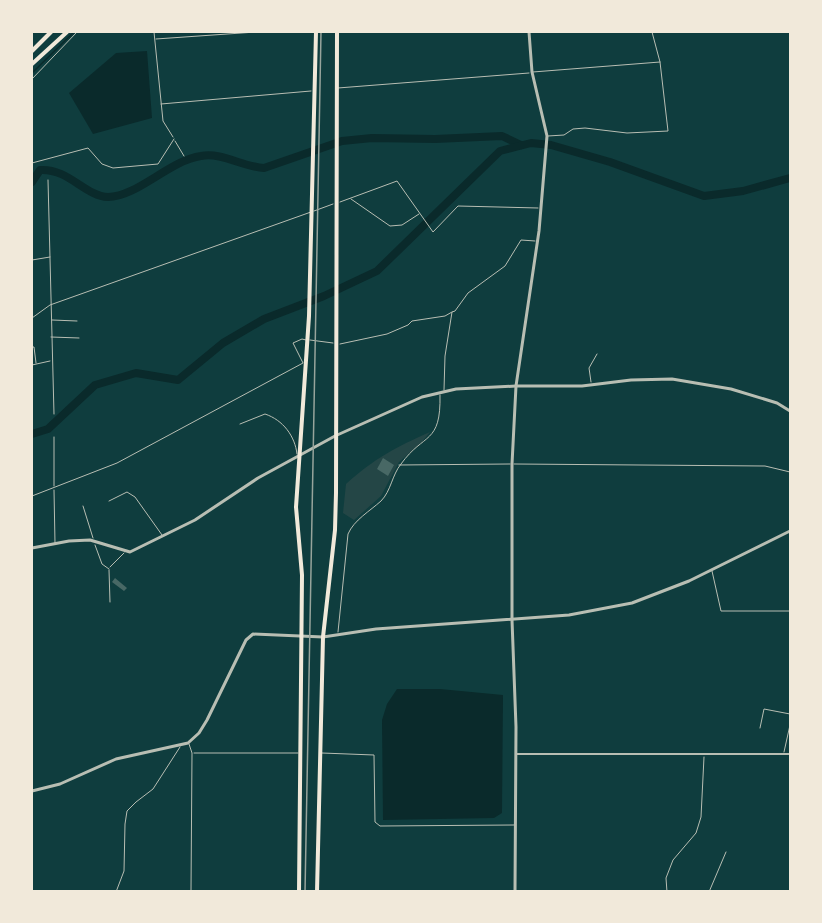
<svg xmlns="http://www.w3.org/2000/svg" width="822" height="923" font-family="'Golos Text',sans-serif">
<rect width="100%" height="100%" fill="#0f3d3e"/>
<path fill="#244646" d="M 430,432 L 422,442 L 399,462 L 381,496 L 354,520 L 343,513 L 346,484 C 375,458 396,447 430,432 Z"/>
<g fill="#0a2a2b">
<path d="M 147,51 L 152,118 L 93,134 L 69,93 L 116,53 Z"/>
<path d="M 397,689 L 440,689 L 503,695 L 502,813 L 494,818 L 383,820 L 382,720 L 387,704 Z"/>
</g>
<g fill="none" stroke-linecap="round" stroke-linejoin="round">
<path stroke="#0a2a2b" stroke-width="1.5" d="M 32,73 L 74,32"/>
<g stroke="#0a2a2b" stroke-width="8">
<path d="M 32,182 L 40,170 C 68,168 85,196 108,197 C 137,197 170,160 201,156 C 222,152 243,167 264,168 L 342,141 L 372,138 L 435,139 L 502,136 L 521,145"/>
<path d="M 32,434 L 48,429 L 95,385 L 136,373 L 178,380 L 223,343 L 264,319 L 324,296 L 377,271 L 500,151 L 531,143 L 551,145 L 610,162 L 704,196 L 743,191 L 790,178"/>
</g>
</g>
<g fill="#486865">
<path d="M 383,458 L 394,465 L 388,476 L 377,469 Z"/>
<path d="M 115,578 L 127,588 L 124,591 L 112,582 Z"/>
</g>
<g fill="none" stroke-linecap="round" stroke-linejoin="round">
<g stroke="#b8beb3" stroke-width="1">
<path d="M 154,32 L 163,121 L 173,137"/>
<path d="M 156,39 L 256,32"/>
<path d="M 533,72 L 660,62"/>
<path d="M 32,79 L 77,32"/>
<path d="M 338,88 L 529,73"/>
<path d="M 161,104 L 311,91"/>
<path d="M 548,136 L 564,135 L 573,129 L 585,128 L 627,133 L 668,131 L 660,62 L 652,32"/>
<path d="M 175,141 L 184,156"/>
<path d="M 32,163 L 88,148 L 102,164 L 113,168 L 158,164 L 174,139"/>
<path d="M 48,180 L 54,414"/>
<path d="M 351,199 L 390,226 L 402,225 L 419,214"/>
<path d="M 340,202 L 397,181 L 433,232 L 458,206 L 538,208"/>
<path d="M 314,211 L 333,204"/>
<path d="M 32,260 L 50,257"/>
<path d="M 32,318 L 50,305 L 311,212"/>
<path d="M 52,320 L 77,321"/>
<path d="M 51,337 L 79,338"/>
<path d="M 310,340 L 333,343"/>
<path d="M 340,344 L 387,334 L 408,325 L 412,321 L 445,316 L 452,312"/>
<path d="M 32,347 L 34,347 L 36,363"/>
<path d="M 32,365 L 50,361"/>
<path d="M 591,382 L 589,368 L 597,354"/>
<path d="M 444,390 L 445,356 L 452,312 L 455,311 L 468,293 L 505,266 L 521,240 L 535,241"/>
<path d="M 240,424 L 265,414 C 283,420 295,436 297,454"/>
<path d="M 514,464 L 765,466 L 790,472"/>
<path d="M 399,465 L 510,464"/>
<path d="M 54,486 L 54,437"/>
<path d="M 54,490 L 55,543"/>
<path d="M 32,496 L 117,463 L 303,363 L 293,343 L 302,339 L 306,340"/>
<path d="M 109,501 L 127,492 L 135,497 L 162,535"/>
<path d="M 83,506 L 93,538"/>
<path d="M 95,545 L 102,564 L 109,569"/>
<path d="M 110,567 L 124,553"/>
<path d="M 109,570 L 110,602"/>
<path d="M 712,571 L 721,611 L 790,611"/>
<path d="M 338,632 L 348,534 C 354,520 370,511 381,501 C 391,491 392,475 401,464 C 424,432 441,445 440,395"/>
<path d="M 760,728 L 764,709 L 790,714"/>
<path d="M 189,744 L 192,753 L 191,892"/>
<path d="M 784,752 L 790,725"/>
<path d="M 194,753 L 298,753"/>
<path d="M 322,753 L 374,755 L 375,822 L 380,826 L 514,825"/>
<path d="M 116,892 L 124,871 L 125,824 L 127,811 L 136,802 L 153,789 L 180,747"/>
<path d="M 667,892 L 666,878 L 673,860 L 696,833 L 701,817 L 704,757"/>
<path d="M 709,892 L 726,852"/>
</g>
<path stroke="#b8beb3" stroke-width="2" d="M 516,754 L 790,754"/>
<g stroke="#b8beb3" stroke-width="3">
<path d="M 32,548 L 69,541 L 90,540 L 130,552 L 195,520 L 258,478 L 335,436 L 422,397 L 456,389 L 516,386 L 582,386 L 631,380 L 672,379 L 731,389 L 777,403 L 790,411"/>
<path d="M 32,791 L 60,784 L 116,759 L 188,743 L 199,733 L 207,720 L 246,640 L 253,634 L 323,637 L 376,629 L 569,615 L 632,603 L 689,581 L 790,531"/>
<path d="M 515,892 L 516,727 L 512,620 L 512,464 L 516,386 L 539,231 L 547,136 L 532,72 L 529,32"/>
</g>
<g stroke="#f1e9da" stroke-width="4">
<path d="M 32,51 L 51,32"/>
<path d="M 32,64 L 67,32"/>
<path d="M 299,892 L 302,575 L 296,507 L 309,316 L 316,32"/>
<path d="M 317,892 L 323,637 L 335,530 L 336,493 L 337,32"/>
</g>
<path stroke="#97a49c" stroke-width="1.5" d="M 305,892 L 321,32"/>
</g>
<rect width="822" height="923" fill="none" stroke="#f1e9da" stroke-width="66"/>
</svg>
